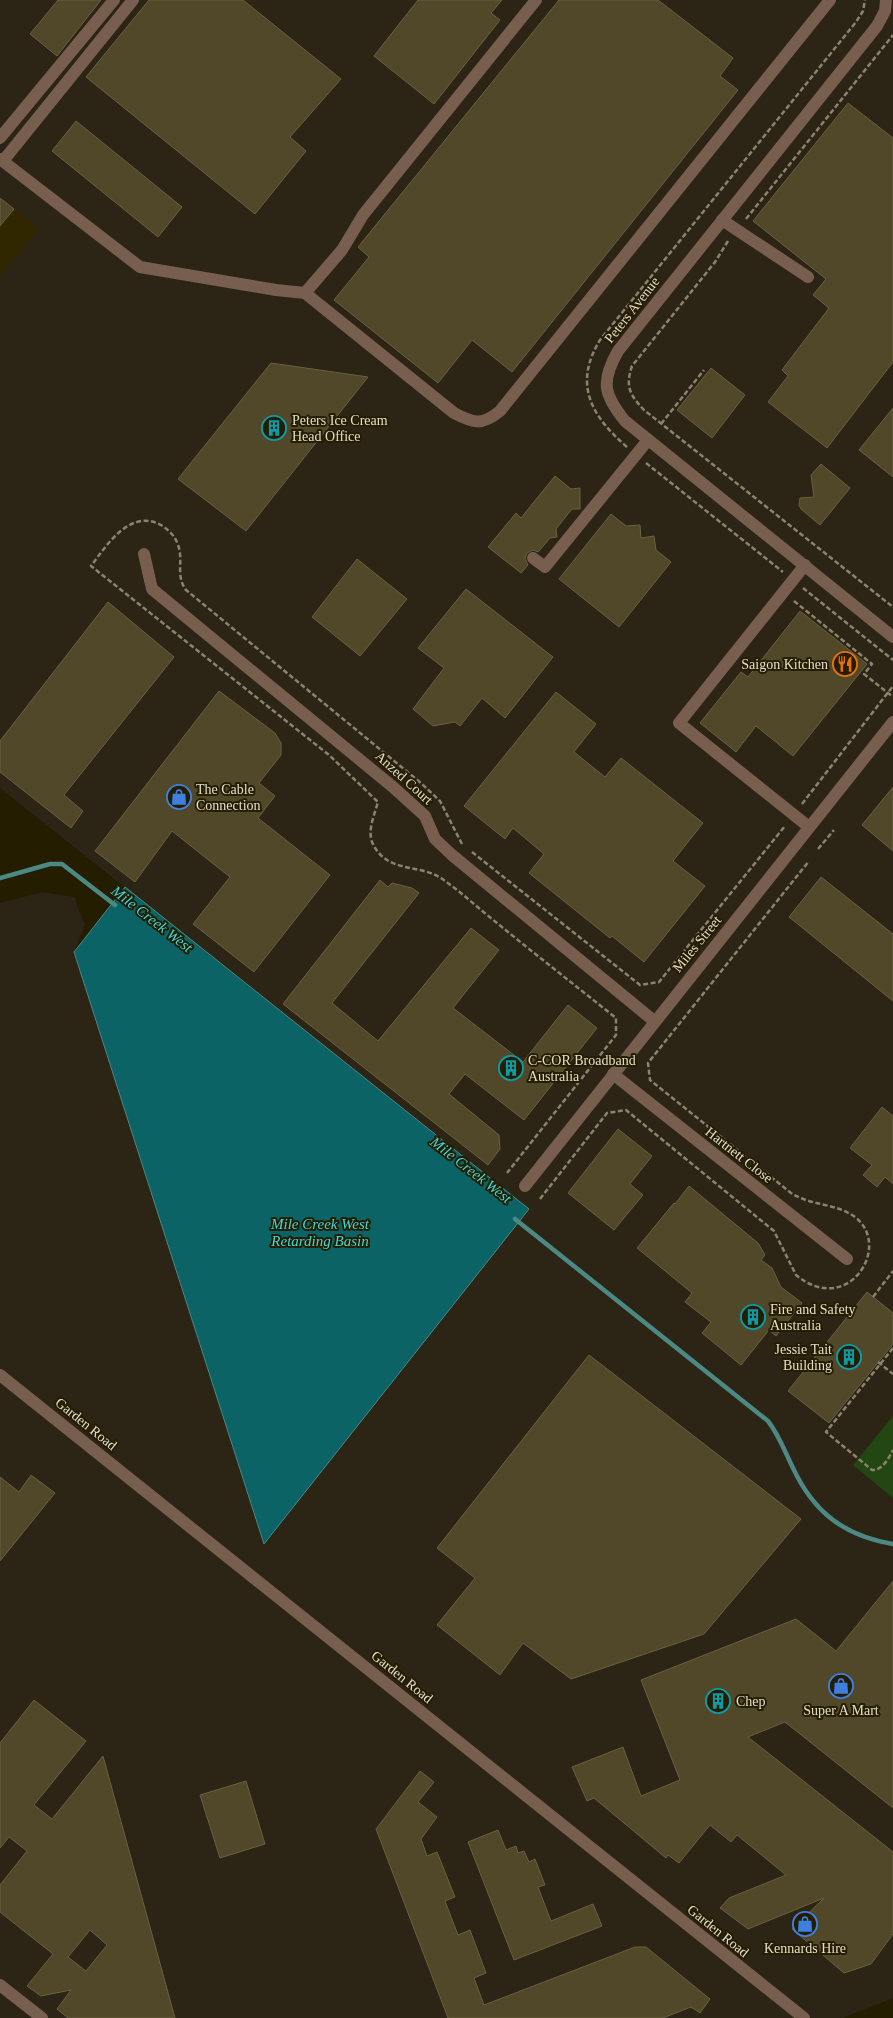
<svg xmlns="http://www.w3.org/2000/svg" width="893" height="2018" font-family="Georgia,serif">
<rect width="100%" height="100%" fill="#251d00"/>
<path fill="#2c2414" d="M 0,0 L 893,0 L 893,1998 L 843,2018 L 0,2018 L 0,903 L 42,892 L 74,897 L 85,925 L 74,952 L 507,1236 L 529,1209 L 0,788 Z"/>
<path fill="#302700" d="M 0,198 L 39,229 L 0,276 Z"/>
<path fill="#234612" d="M 893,1416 L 893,1498 L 853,1465 Z"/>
<path fill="#0c6365" stroke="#4c8884" d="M 125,887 L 529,1209 L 264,1544 L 74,952 Z"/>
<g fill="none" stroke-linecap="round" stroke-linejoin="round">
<g stroke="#4c8884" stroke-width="4.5">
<path d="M 0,878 L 50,864 L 62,864 L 115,905"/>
<path d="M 515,1219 L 768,1421 C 779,1435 785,1452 793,1468 C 814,1513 845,1536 893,1544"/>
</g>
</g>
<g fill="#504828" stroke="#6a6141" fill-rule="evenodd">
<path d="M 58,0 L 101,0 L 57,56 L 30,34 Z"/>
<path d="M 149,0 L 243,0 L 341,79 L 290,137 L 306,151 L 255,214 L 86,77 Z"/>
<path d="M 418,0 L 502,0 L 491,13 L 500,20 L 434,104 L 374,56 Z"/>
<path d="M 559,0 L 658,0 L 733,58 L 720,76 L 738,90 L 512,372 L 472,340 L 438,383 L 334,300 L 369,257 L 358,247 Z"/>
<path d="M 848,103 L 893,138 L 893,362 L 827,448 L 768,402 L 788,376 L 782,370 L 829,308 L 813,295 L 826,279 L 753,221 Z"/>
<path d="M 76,121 L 182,207 L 158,237 L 52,151 Z"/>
<path d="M 0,198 L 14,209 L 0,226 Z"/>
<path d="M 271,363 L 368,377 L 246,531 L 178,479 Z"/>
<path d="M 711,368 L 745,395 L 712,438 L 677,410 Z"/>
<path d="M 893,408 L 893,477 L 859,450 Z"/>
<path d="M 821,464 L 850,488 L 820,525 L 801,509 L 799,505 L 800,498 L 814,497 L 811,475 Z"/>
<path d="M 555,476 L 571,489 L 580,488 L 580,509 L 572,509 L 556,529 L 557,537 L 550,538 L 538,552 L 533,550 L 527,553 L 525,558 L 528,565 L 521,573 L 488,547 L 516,513 L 521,518 Z"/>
<path d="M 611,514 L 626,526 L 640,525 L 641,538 L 654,536 L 656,550 L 671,562 L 619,627 L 559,579 Z"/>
<path d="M 357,559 L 407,599 L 360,656 L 312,617 Z"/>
<path d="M 466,589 L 553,657 L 505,718 L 482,698 L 460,726 L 455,722 L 433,726 L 413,709 L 444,668 L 418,648 Z"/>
<path d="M 108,602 L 174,657 L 64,795 L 83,811 L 71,828 L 0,772 L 0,741 Z"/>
<path d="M 800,611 L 867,664 L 793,756 L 756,726 L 736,752 L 700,723 L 741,672 L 748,677 Z"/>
<path d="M 219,691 L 275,733 L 281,743 L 281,755 L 259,783 L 275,796 L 258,818 L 330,875 L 254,972 L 193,924 L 230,877 L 172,831 L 135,882 L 95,851 Z"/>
<path d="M 556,692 L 596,724 L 574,752 L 605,777 L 621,758 L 703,823 L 673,861 L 705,886 L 644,962 L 612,936 L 610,938 L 529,873 L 544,854 L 513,828 L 505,839 L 464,806 Z"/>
<path d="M 893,787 L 893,851 L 862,825 Z"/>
<path d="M 821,877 L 893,934 L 893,1001 L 789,917 Z"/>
<path d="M 380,880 L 388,887 L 392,883 L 412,888 L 419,893 L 332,1003 L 378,1041 L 471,928 L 499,950 L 453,1008 L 523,1062 L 568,1005 L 597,1028 L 524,1120 L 465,1074 L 449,1094 L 499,1135 L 500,1149 L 488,1165 L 283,1004 Z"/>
<path d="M 882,1107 L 893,1116 L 893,1184 L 885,1177 L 877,1187 L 863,1175 L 872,1165 L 850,1148 Z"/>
<path d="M 618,1129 L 652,1156 L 630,1184 L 643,1195 L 614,1230 L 568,1193 Z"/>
<path d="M 689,1186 L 758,1243 L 765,1255 L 761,1260 L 772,1268 L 781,1287 L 802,1303 L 776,1336 L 769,1330 L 741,1365 L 702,1333 L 711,1322 L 685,1302 L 692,1293 L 637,1248 L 674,1203 L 675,1204 Z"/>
<path d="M 867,1292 L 893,1313 L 893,1344 L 829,1423 L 788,1391 Z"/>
<path d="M 589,1355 L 801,1519 L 704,1634 L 571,1679 L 523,1643 L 500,1675 L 437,1625 L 475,1578 L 437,1548 Z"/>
<path d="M 31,1475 L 55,1493 L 0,1561 L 0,1477 L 19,1492 Z"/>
<path d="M 893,1581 L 893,1808 L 785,1722 L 748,1737 L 893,1852 L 893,1934 L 871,1964 L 844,1973 L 792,1929 L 824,1898 L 748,1929 L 720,1908 L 729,1898 L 786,1875 L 737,1835 L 731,1842 L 710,1825 L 679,1863 L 668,1855 L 666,1858 L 594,1798 L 587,1801 L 572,1767 L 623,1747 L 641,1796 L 680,1780 L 641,1680 L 796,1619 L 836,1651 Z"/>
<path d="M 34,1700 L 86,1741 L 34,1805 L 52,1819 L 103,1756 L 175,2018 L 68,2018 L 57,2009 L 71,1990 L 41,1996 L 27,1986 L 53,1954 L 0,1912 L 0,1885 L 27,1851 L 9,1837 L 0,1848 L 0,1743 ZM 90,1930 L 107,1945 L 86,1971 L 68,1957 Z"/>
<path d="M 420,1771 L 434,1782 L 418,1802 L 437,1817 L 421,1839 L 427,1856 L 437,1852 L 455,1897 L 445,1901 L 458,1935 L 470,1930 L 486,1973 L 474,1978 L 484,2005 L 635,1947 L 646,1947 L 710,1999 L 700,2013 L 691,2007 L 663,2018 L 448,2018 L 376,1829 Z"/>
<path d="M 246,1781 L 265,1844 L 220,1858 L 200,1795 Z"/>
<path d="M 498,1830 L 506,1850 L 516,1846 L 518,1853 L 524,1851 L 529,1862 L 535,1859 L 545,1885 L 538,1887 L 551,1921 L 593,1904 L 602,1926 L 514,1960 L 468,1842 Z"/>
</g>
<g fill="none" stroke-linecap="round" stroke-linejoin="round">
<g stroke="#8a836d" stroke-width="2.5" stroke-dasharray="5 2.5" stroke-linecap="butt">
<path d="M 746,219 L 893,35"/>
<path d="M 728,241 L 715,262 L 632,366 C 625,387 630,395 644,410 L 893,607"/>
<path d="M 661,424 L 704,370"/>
<path d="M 627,447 C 591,416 573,384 600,340 L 856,22 L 863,11 L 865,0"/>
<path d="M 646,463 L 783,572"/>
<path d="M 803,588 L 893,660"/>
<path d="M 794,601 L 872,664 L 864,674 L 893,697"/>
<path d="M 802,804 L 893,686"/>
<path d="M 462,844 L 440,801 L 421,783 L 186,590 C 175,575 184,561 178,545 C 175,536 169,530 161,525 C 130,508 106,546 91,566 L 329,755 L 378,802 C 374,816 366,833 374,846 C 389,873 419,864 441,878 C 460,891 478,908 497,923 C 536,955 576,986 616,1018 L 616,1035 L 507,1173"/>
<path d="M 818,849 L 834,830"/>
<path d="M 472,852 L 640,985 L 659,982 L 785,826"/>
<path d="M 540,1199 L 607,1113 L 626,1110 L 774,1231 L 796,1275 C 848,1318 893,1246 855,1217 C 836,1203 811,1206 791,1193 L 650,1080 L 648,1063 L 809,861"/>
<path d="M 873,1297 L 893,1271"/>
<path d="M 893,1348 L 826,1432 L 872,1470 C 883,1470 888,1459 893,1450"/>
<path d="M 878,1362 L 893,1374"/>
</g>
<g stroke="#785e4e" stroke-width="12">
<path d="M 886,0 L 885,11 L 877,26 L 618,351 C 601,381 603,394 625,421 L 893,637"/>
<path d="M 0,138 L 114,0"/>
<path d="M 0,159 L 140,267 L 276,290 L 305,293 L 454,413 C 473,423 482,426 500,411 L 830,0"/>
<path d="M 3,161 L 133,0"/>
<path d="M 722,220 L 808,277"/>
<path d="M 305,293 L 342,250 L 363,215 L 536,0"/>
<path d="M 144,554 L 152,589 L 393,787 L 425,816 L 435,839 L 452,855 L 654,1021"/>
<path d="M 533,558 L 545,567 L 648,440"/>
<path d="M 805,565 L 679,723 L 809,827"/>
<path d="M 613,1074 L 847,1259"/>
<path d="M 525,1186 L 893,722"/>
<path d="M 0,1375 L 804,2018"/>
<path d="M 0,1985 L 42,2018"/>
</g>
</g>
<defs>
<symbol id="building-ring" viewBox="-11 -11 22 22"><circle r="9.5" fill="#251d00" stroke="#0f9aa8" stroke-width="1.5"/><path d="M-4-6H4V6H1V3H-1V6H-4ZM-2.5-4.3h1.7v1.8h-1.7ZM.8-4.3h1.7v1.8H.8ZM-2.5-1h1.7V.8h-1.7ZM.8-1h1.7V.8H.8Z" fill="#0f9aa8"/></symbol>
<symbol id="restaurant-ring" viewBox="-11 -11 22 22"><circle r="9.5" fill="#251d00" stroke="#e8710a" stroke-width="1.5"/><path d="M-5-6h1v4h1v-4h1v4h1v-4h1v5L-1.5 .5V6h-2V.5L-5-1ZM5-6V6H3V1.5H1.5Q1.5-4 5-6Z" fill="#e8710a"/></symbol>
<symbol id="shop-ring" viewBox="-11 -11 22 22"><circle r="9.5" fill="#251d00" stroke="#3f7fe0" stroke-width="1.5"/><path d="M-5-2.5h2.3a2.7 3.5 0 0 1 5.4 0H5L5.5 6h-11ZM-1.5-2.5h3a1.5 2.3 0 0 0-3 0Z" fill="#3f7fe0"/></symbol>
</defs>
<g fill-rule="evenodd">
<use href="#building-ring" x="260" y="414" width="28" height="28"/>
<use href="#restaurant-ring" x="831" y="650" width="28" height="28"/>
<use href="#shop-ring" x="165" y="783" width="28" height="28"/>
<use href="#building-ring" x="497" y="1054" width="28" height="28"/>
<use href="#building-ring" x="739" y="1303" width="28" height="28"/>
<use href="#building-ring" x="835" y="1343" width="28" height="28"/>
<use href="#shop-ring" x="827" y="1672" width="28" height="28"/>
<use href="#building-ring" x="704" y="1687" width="28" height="28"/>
<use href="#shop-ring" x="791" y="1910" width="28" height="28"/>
</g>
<g text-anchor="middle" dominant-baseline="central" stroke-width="4" stroke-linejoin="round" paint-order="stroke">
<g font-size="14" fill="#e2ddcc" stroke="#251d00">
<text transform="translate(632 310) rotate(-52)">Peters Avenue</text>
<text transform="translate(404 778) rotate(42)">Anzed Court</text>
<text transform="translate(697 944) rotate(-51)">Miles Street</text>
<text transform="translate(739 1155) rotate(38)">Hartnett Close</text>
<text transform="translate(86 1424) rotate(39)">Garden Road</text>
<text transform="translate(402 1677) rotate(39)">Garden Road</text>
<text transform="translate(718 1931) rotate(39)">Garden Road</text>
</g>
<g font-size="14" fill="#e2ddcc" stroke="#251d00" text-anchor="start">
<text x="292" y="420">Peters Ice Cream<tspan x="292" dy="16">Head Office</tspan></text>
<text x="828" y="664" text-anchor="end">Saigon Kitchen</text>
<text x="196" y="789">The Cable<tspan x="196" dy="16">Connection</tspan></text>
<text x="528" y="1060">C-COR Broadband<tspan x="528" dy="16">Australia</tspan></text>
<text x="770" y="1309">Fire and Safety<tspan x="770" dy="16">Australia</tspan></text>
<text x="832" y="1349" text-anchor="end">Jessie Tait<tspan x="832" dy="16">Building</tspan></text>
<text x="736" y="1701">Chep</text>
<text x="841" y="1710" text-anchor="middle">Super A Mart</text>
<text x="805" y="1948" text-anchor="middle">Kennards Hire</text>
</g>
<g font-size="15" font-style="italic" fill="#40d7dc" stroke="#251d00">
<text transform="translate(152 919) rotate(38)">Mile Creek West</text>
<text transform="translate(471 1170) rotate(38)">Mile Creek West</text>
<text x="320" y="1224">Mile Creek West<tspan x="320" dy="17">Retarding Basin</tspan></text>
</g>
</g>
</svg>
